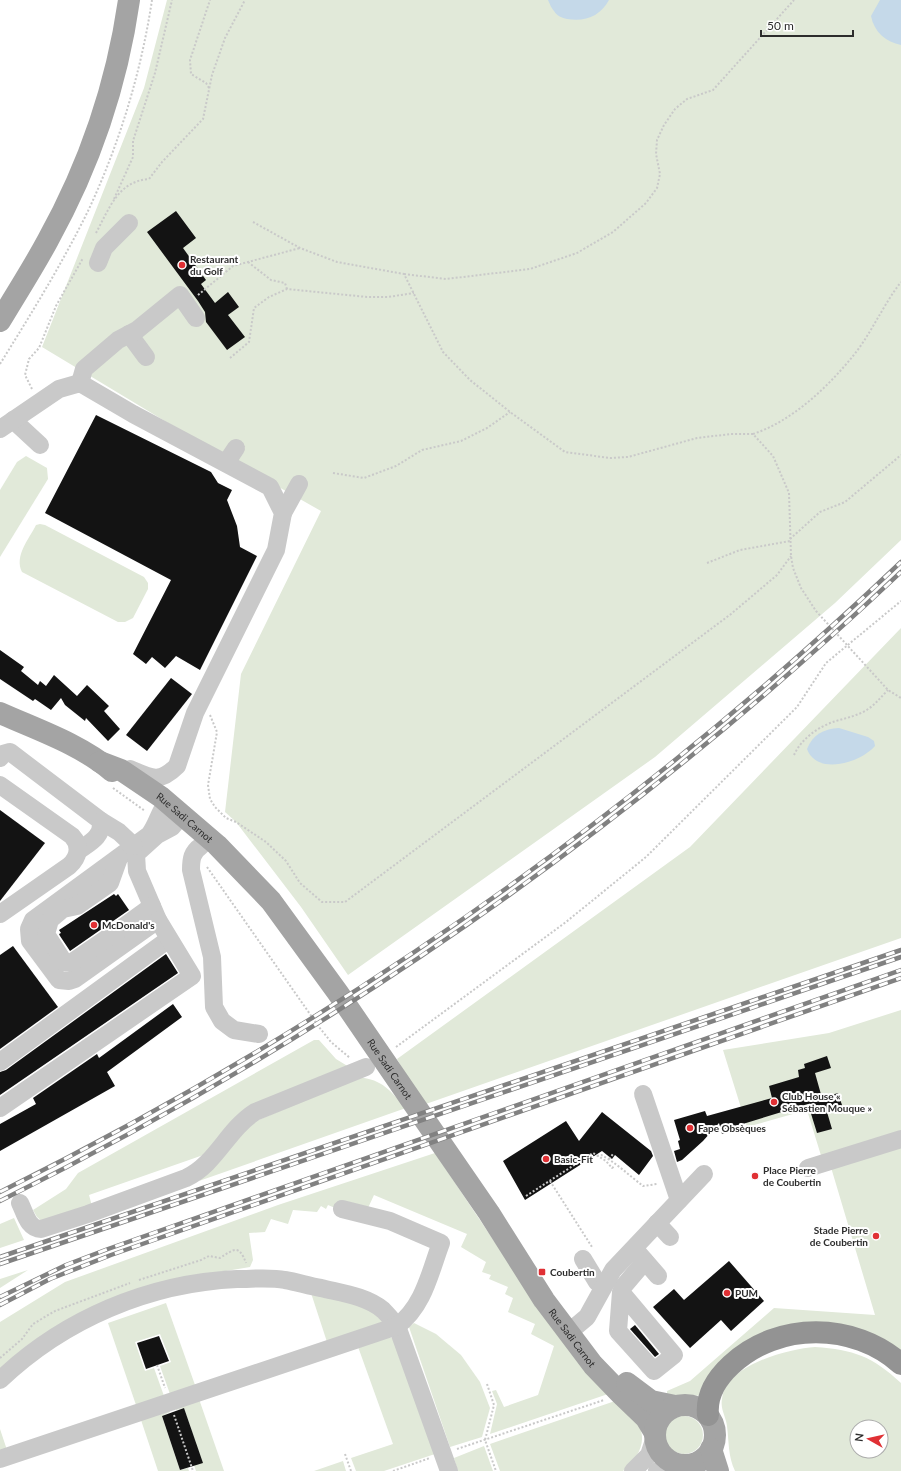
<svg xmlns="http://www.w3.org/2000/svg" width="901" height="1471" font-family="Lato,sans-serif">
<rect width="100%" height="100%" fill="#fff"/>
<g fill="#e1e9d9" fill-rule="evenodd">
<path d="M 167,0 L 901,0 L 901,540 L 835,603 L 655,757 L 348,975 L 301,907 L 236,822 L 225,812 L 241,674 L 321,511 L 203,444 L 42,347 L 144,88 Z"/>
<path d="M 26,456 L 47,468 L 48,479 L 0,557 L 0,490 L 17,462 Z"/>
<path d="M 40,524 L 45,525 L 144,577 L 148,583 L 148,589 L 133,618 L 125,622 L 118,622 L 22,572 C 14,556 29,539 36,525 Z"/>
<path d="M 901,628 L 901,938 L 423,1105 L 397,1059 L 690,847 Z"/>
<path d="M 901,1010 L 901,1355 L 801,1325 L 703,1395 L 667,1399 L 667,1391 L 690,1381 L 774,1308 L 875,1315 L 830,1164 L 823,1162 L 807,1110 L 747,1127 L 723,1050 L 829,1033 Z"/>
<path d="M 314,1040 L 319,1040 L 336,1059 L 354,1070 L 253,1107 L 209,1153 L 89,1195 L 92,1206 L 44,1223 L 37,1217 L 33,1210 L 66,1189 L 78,1173 Z"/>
<path d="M 358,1077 C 384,1080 389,1090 406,1108 L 199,1181 L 227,1145 L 245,1126 Z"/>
<path d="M 435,1153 L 496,1244 L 608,1394 L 490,1434 L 497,1404 L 492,1391 L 496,1390 L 504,1407 L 538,1395 L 554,1346 L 531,1334 L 535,1324 L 508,1312 L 513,1298 L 505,1294 L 508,1287 L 489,1279 L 491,1275 L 482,1272 L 486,1262 L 461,1247 L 467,1234 L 374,1195 L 368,1208 L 335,1208 L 328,1205 L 326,1209 L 321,1206 L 317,1212 L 293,1210 L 288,1224 L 271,1219 L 265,1232 L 249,1233 L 253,1260 L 250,1267 L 208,1274 L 173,1282 L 0,1372 L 0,1322 L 65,1282 L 278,1205 Z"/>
<path d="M 14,1218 L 24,1240 L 0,1248 L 0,1224 Z"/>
<path d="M 28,1270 L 0,1288 L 0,1279 Z"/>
<path d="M 311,1293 C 336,1298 367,1300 383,1323 L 327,1342 Z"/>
<path d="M 166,1303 L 195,1385 L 170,1394 L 160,1366 L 171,1362 L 160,1334 L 135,1342 L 145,1371 L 154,1368 L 164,1396 L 136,1405 L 108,1323 Z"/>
<path d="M 414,1323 L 436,1334 L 461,1355 L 480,1382 L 490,1408 L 482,1437 L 450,1447 L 409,1327 Z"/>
<path d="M 382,1335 L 393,1338 L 438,1453 L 384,1471 L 356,1471 L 351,1458 L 393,1444 L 357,1344 Z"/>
<path d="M 815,1347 C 854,1350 872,1356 901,1383 L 901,1471 L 735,1471 C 728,1456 729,1442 727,1426 C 726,1417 720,1409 722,1399 C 726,1365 787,1349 815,1347 ZM 857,1427 L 881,1427 L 881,1451 L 857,1451 Z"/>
<path d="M 199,1399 L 224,1471 L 196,1471 L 194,1465 L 202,1462 L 184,1408 L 176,1410 L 175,1408 Z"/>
<path d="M 615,1401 C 621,1407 638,1421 640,1428 C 647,1445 635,1461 623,1471 L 500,1471 L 490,1444 Z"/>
<path d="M 169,1410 L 170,1412 L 162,1416 L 180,1470 L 188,1468 L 189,1471 L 158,1471 L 141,1420 Z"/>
<circle cx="684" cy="1435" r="19"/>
<path d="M 0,1429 L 7,1450 L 0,1453 Z"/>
<path d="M 484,1446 L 493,1471 L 458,1471 L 454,1458 Z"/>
<path d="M 343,1461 L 346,1471 L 314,1471 Z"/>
</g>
<g fill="#c5d9e9">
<path d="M 548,0 L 609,0 C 600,16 586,22 567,19 C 562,18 557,16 554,11 C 551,8 550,4 548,0 Z"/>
<path d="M 880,0 L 901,0 L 901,45 C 886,42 874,32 871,16 Z"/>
<path d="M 839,728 L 868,737 L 874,741 L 875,746 C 860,763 817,776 807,749 C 813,734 824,729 839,728 Z"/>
</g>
<g fill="#131313">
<path d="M 176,211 L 196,238 L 183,248 L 206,280 L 201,284 L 215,303 L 228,292 L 239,307 L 228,315 L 245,337 L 227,350 L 206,322 L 205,312 L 198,301 L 147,232 Z"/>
<path d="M 96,415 L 211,472 L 218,483 L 232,490 L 227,500 L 237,526 L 240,547 L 257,556 L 200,670 L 176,656 L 165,668 L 152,657 L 146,664 L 133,654 L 171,580 L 45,513 Z"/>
<path d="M 0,650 L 24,667 L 21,671 L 38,685 L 40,681 L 46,686 L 54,675 L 77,696 L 87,685 L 109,706 L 104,711 L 120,729 L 108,741 L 86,718 L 85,721 L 65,705 L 61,698 L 51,710 L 35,699 L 33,701 L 0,679 Z"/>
<path d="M 171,678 L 192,694 L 147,751 L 126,735 Z"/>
<path d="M 0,810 L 45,843 L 0,901 Z"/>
<path d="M 114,894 L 116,896 L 118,894 L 129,910 L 70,951 L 60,936 L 59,934 L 61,933 L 59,930 Z"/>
<path d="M 13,946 L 58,1007 L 0,1049 L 0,955 Z"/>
<path d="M 166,954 L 178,973 L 0,1095 L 0,1072 L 6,1070 Z"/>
<path d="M 173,1004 L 182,1017 L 107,1072 L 115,1086 L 0,1151 L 0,1124 L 36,1104 L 33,1098 L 97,1054 L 99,1058 Z"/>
<path d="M 827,1056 L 831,1068 L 815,1073 L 822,1098 L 838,1093 L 843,1108 L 827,1112 L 832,1129 L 817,1133 L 808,1104 L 733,1127 L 734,1130 L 722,1134 L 719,1123 L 703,1141 L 682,1160 L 677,1162 L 674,1151 L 680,1149 L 678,1141 L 680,1140 L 674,1120 L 705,1111 L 707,1116 L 772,1098 L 769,1086 L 799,1077 L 798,1070 L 805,1068 L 804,1064 Z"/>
<path d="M 602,1112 L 651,1151 L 653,1156 L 639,1175 L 615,1155 L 612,1159 L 602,1151 L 525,1200 L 503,1161 L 566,1121 L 579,1141 Z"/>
<path d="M 729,1261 L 764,1301 L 731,1331 L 721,1320 L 690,1348 L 653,1307 L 674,1289 L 684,1300 Z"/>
<path d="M 635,1325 L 659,1354 L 655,1357 L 630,1329 Z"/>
<path d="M 159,1336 L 169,1361 L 146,1369 L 137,1343 Z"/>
<path d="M 184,1408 L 203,1463 L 180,1470 L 162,1416 Z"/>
</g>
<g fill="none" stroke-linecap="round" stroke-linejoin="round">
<g stroke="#c9c9c9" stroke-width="2" stroke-dasharray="2 2" stroke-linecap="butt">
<path d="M 209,88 L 206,83 L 191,74 L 190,60 L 210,0"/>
<path d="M 114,199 L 133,157 L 133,141 L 155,73 L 172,0"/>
<path d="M 253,222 L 300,248 L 337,262 L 404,274 L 443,352 L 470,380 L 510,412 L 565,452 L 610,458 L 628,457 L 697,438 L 731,434 L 753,434 L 773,456 L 789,493 L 791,556 L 793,568 L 801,588 L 816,611 L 888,690 L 901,698"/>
<path d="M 96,233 C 109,209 118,181 149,179 L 162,162 L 203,119 L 212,75 L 225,38 L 245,0"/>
<path d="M 248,262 L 271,280 L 285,283 L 287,289"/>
<path d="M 404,274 L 446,279 L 530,269 L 577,253 L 613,232 L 646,203 L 657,188 L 660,174 L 656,154 L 657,140 L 664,125 L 675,109 L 687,99 L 713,90 L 794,0"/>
<path d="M 198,295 L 233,266 L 300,248"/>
<path d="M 230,358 L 249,342 L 254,308 L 269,297 L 287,289 L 367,297 L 388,297 L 414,293"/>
<path d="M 0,364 C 31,314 62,264 88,211 C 119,145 141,73 152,0"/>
<path d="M 32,389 L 25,375 L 29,359 L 39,348 L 56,306 L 83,258"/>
<path d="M 753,434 C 792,421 827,388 853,356 C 871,334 883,305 901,282"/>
<path d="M 333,473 L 364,478 L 396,466 L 422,450 L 461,441 L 487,428 L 510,412"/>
<path d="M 790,539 L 820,512 L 845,502 L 901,455"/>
<path d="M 707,563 L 740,550 L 790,541"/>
<path d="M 210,715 L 217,732 L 208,785 L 210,799 L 215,807 L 226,818 L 236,822 L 266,842 L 286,861 L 300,883 L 322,902 L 345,902 L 731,614 L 777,575 L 791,556"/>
<path d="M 794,755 C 801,739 819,726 836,721 C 846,718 856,716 865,711 C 874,706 880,698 888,690"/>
<path d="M 113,788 L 145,811"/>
<path d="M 207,867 L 319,1027 L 331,1042 L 350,1058"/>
<path d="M 396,1047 L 566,922 L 646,857 L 797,707 L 826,663 L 901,601"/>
<path d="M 597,1156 L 601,1155 C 614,1161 630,1176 643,1186 L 657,1184"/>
<path d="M 609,1159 L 613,1154"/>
<path d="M 550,1181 L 592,1247"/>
<path d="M 526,1196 L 593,1153 L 606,1161 L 612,1168 L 615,1166"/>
<path d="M 139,1280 L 201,1260 L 209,1256 L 220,1258 C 234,1249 239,1244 246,1263"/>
<path d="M 0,1358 L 22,1339 L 33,1324 L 55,1311 L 130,1283"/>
<path d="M 157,1365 L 165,1388"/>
<path d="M 487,1384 L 494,1405 L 485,1440 L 496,1471"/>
<path d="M 174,1415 L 193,1471"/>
<path d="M 457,1449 L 604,1400"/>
<path d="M 345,1454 L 351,1471"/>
<path d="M 393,1471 L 430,1458"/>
</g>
<g stroke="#c9c9c9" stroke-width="18">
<path d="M 98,263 L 104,248 L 129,223"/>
<path d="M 129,334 L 146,357"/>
<path d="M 80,383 L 84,369 L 118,340 L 137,330 L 180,295 L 196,318"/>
<path d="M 13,420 L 40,445"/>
<path d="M 0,429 L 59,389 L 80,383 L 133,414 L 270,487 L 283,513 L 276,550 L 195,713 L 177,766 C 159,784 151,778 130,769"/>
<path d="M 226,463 L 236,448"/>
<path d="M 283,513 L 299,484"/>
<path d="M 0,758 L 3,754 L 10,752 L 101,821 C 103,837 89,843 78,851"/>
<path d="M 0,785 L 72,836 C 81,846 79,857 69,866 L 0,914"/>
<path d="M 167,802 C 159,812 157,825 149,835 L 33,920 L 29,929 L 30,941 L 59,980 L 69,981 L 75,979 L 158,920 L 137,871 L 136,854 L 157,835 L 172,827 L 182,815"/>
<path d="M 101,821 L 119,832 L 134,846"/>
<path d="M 201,846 C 192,852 191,859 191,870 L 212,957 L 214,1007 L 222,1021 L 234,1030 L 259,1034"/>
<path d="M 119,858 L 110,883 L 77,906 L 63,909 L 50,920 L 46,934 L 64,962 L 71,963 L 119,930 L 152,906"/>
<path d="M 0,1062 L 169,939"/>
<path d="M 643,1094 L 679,1200"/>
<path d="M 0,1108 L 192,976 L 158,920"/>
<path d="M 808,1168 L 901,1139"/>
<path d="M 20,1203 C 25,1213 28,1229 41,1229 L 88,1214 L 186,1178 C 216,1164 227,1130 255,1112 L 366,1067"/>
<path d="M 657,1223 L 670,1237"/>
<path d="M 638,1253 L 658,1276"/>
<path d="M 583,1259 L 597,1282 L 603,1286"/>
<path d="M 621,1292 L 618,1331 L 654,1371 L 674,1355 L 621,1292 L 623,1287 L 645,1261"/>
<path d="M 568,1333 L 587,1317 L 613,1270 L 704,1174"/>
<path d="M 0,1380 C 64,1319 149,1283 237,1279 C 253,1279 270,1277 285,1280 C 297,1282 309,1286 321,1288 C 341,1293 366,1296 383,1310 C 388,1315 393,1321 397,1326 L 449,1471"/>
<path d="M 0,1459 L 397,1326 C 424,1306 430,1272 441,1243 L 390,1221 L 342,1209"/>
<path d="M 633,1471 L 649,1455 L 655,1437"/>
<path d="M 657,1471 L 679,1464"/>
</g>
<g stroke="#a4a4a4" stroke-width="22">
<path d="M 0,321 C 16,294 33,268 48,240 C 89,166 117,84 129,0"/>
<path d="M 0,713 C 38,730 80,744 112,771"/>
<path id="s1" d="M 100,762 L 121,770 L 161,797 L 217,845 L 271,901 L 338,993 L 416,1107 L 489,1213 L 544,1300 L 593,1365 L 621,1394 L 646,1418 L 655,1433"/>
<path d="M 627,1383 L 651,1401 L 675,1406"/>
<circle cx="685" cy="1435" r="30"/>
<path d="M 711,1449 L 718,1471"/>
</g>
<path stroke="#939393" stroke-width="22" d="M 708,1415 C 706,1395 717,1378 731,1365 C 778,1321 854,1322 901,1364"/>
<defs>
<g id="rail">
<path d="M 0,1192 C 330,1028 634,816 901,562"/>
<path d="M 0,1201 C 330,1037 633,825 901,572"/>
<path d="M 0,1257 L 901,950"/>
<path d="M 0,1264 L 901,957"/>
<path d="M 0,1297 L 66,1265 L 108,1249 L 901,970"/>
<path d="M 0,1305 L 50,1279 L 111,1255 L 901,978"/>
</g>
</defs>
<use href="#rail" stroke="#818181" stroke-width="4.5"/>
<use href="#rail" stroke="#fff" stroke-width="3" stroke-dasharray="9" stroke-linecap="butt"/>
</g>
<g fill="#e03034" stroke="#fff" stroke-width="1.5">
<circle cx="182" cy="265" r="4"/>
<circle cx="94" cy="925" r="4"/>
<circle cx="774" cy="1102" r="4"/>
<circle cx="690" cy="1128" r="4"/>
<circle cx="546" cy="1159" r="4"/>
<circle cx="755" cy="1176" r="4"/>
<circle cx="876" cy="1236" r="4"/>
<rect x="538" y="1268" width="8" height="8" rx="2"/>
<circle cx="727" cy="1293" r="4"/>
</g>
<g text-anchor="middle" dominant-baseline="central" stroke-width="4" stroke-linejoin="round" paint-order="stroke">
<g font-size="10" font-weight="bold" fill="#2c2c2c" stroke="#fff" text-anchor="start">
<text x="190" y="259">Restaurant<tspan x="190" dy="12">du Golf</tspan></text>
<text x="102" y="925">McDonald's</text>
<text x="782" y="1096">Club House «<tspan x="782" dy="12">Sébastien Mouque »</tspan></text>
<text x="698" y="1128">Fape Obsèques</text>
<text x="554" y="1159">Basic-Fit</text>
<text x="763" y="1170">Place Pierre<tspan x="763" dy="12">de Coubertin</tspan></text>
<text x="868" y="1230" text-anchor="end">Stade Pierre<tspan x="868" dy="12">de Coubertin</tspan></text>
<text x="550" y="1272">Coubertin</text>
<text x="735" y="1293">PUM</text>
</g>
<g font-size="10" fill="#2c2c2c" stroke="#fff">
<text stroke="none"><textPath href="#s1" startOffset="102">Rue Sadi Carnot</textPath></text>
<text stroke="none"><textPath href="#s1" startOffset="428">Rue Sadi Carnot</textPath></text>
<text stroke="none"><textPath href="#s1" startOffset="753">Rue Sadi Carnot</textPath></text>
</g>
</g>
<g transform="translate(869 1439) rotate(278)"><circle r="19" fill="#ffffff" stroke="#ababab"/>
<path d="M0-3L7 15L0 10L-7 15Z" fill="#e03034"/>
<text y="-6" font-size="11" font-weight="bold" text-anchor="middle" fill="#2c2c2c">N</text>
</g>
<path d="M761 30v6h92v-6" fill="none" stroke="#2c2c2c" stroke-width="2"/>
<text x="767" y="30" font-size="12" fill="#2c2c2c" stroke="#ffffff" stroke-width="3" paint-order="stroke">50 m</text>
</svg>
